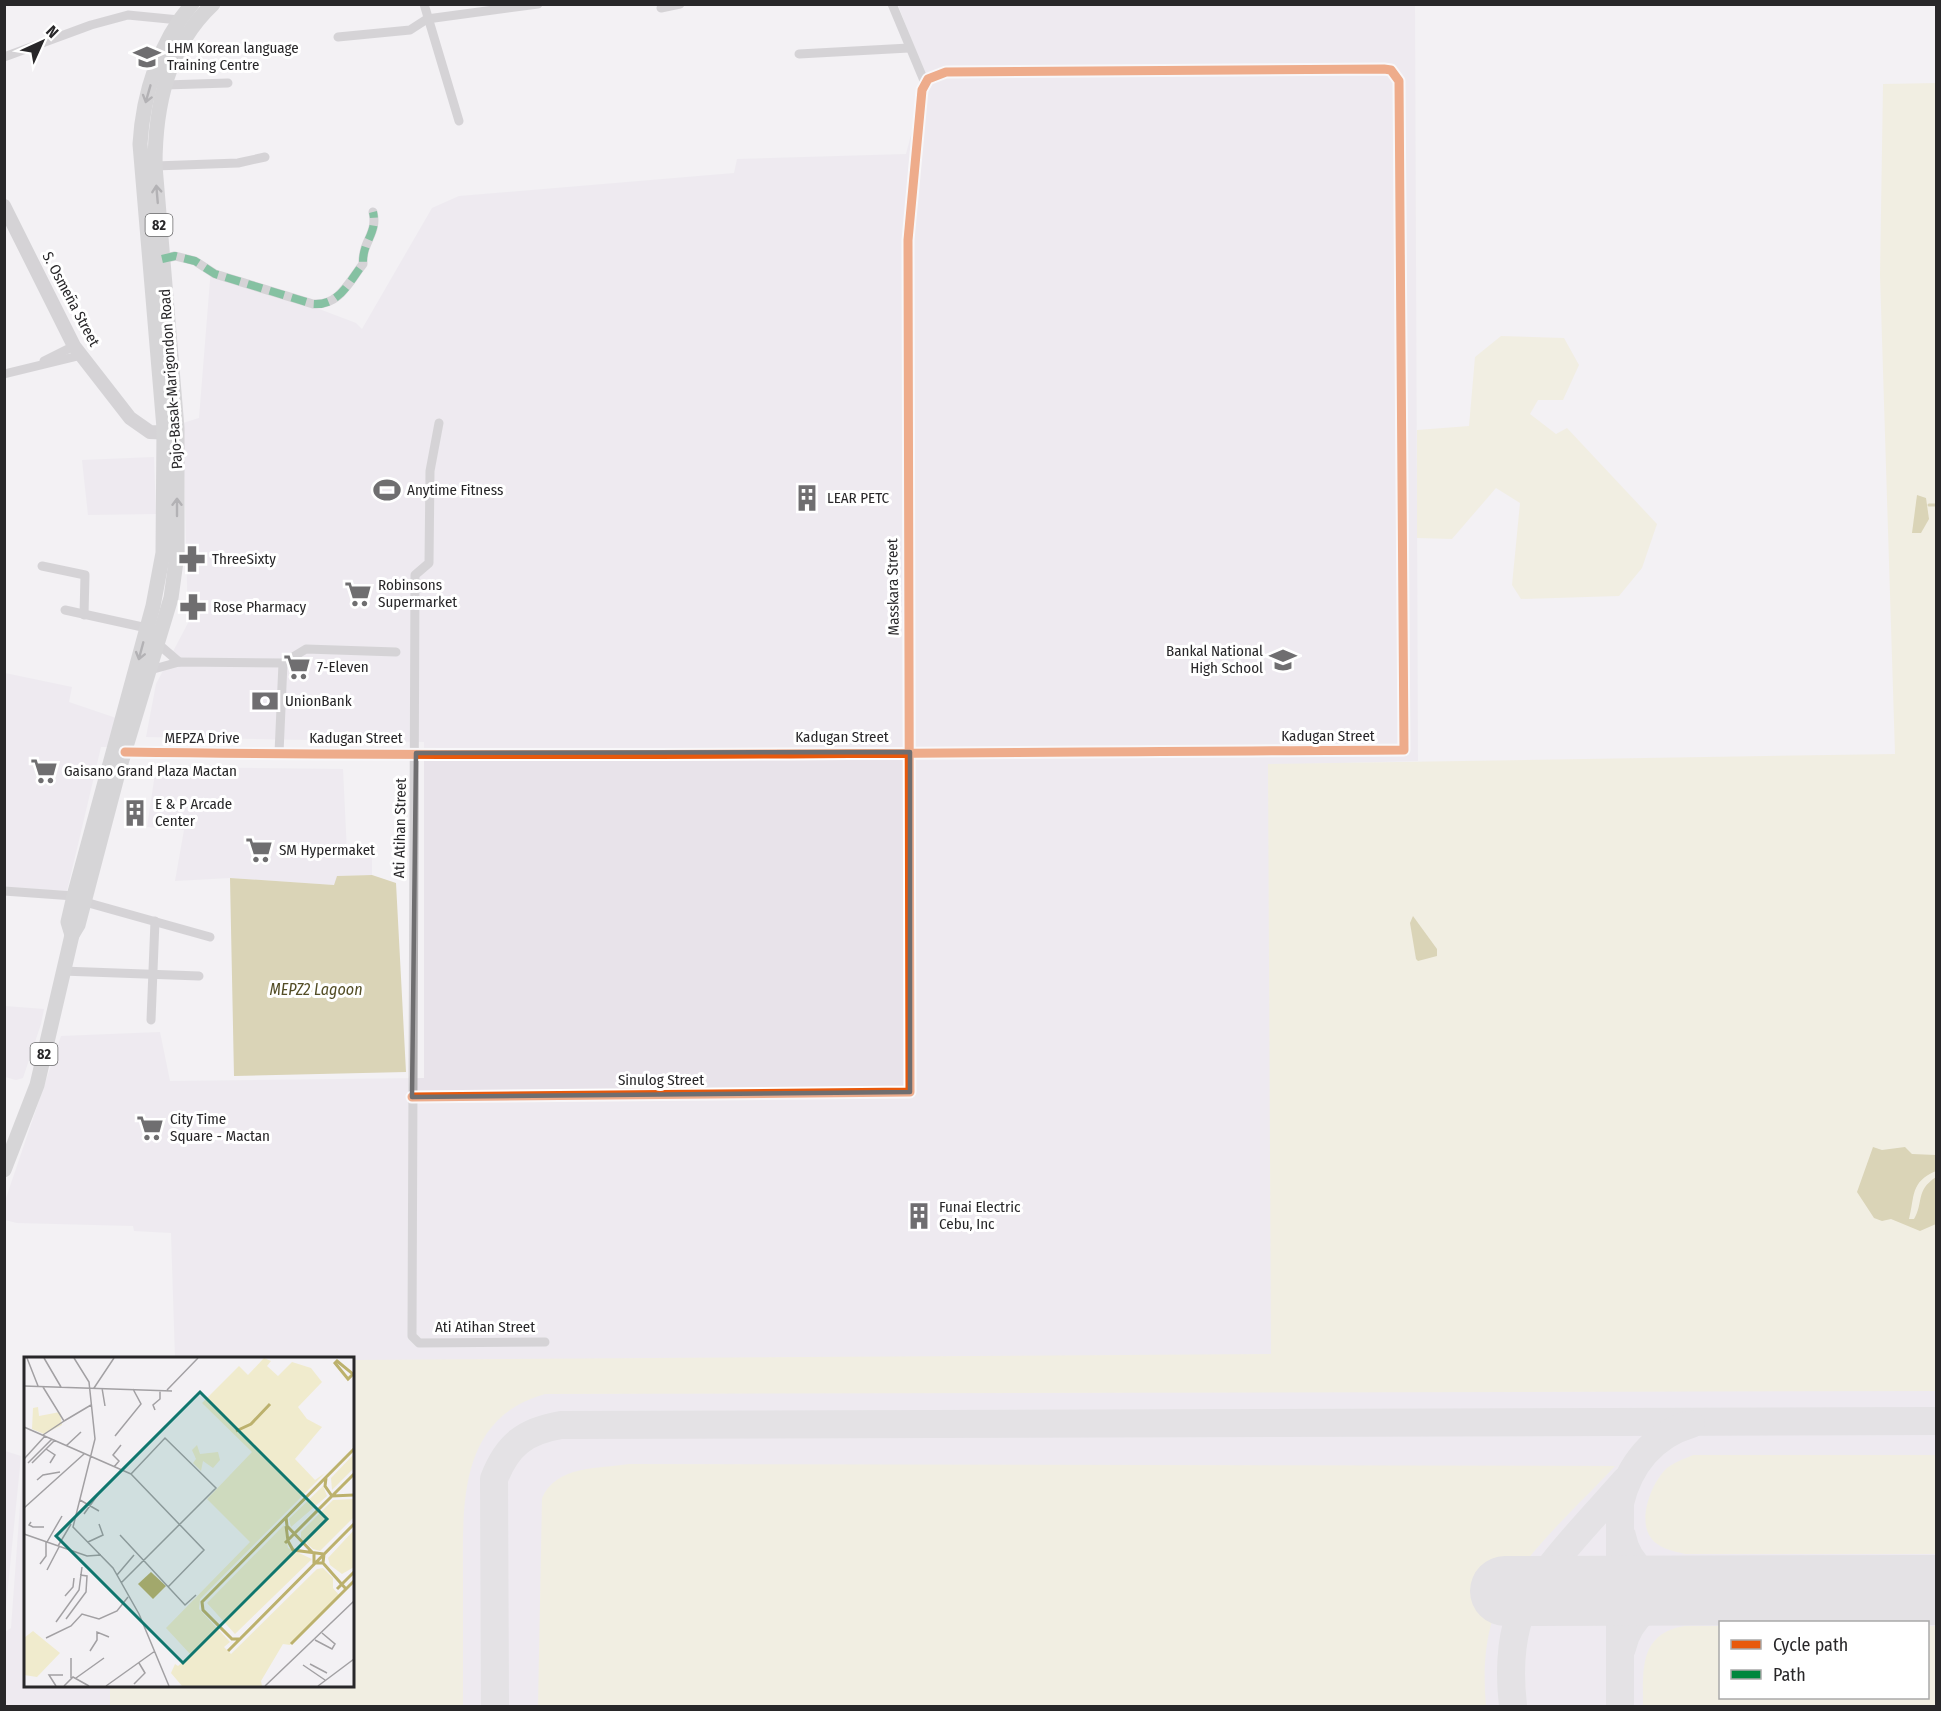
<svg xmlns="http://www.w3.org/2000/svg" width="1941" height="1711" font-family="'Fira Sans Condensed',sans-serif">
<rect width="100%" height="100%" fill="#f3f1f4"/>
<g fill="#e8e3ea" fill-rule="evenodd">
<path d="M 898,5 L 1415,5 L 1418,761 L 1268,765 L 1936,1353 L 1936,1706 L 5,1706 L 5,1632 L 11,1628 L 25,1437 L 26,1686 L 352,1686 L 352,1358 L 175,1358 L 171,1233 L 134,1231 L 133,1226 L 17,1223 L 5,1220 L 5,1201 L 61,1036 L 160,1032 L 170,1081 L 424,1078 L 424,742 L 146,737 L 156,684 L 188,623 L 183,423 L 199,418 L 211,268 L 356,323 L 362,329 L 432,208 L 459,196 L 734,173 L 737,159 L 906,154 L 926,78 ZM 1720,1622 L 1928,1622 L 1928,1698 L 1720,1698 Z"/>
<path d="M 154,457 L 156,514 L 88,515 L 82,460 Z"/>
<path d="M 5,673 L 72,687 L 69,702 L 116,718 L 108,747 L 101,747 L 67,891 L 5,888 Z"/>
<path d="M 156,767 L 343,769 L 347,853 L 372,852 L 372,875 L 337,876 L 334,885 L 230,878 L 175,881 L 184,830 L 147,827 Z"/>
<path d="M 5,1006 L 44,1009 L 41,1024 L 23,1078 L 16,1080 L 5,1077 Z"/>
<path d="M 5,1451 L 21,1456 L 5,1616 L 4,1451 Z"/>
</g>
<g fill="#f0ebcd">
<path d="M 1936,83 L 1936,1391 L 545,1394 C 456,1419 463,1509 463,1582 C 463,1624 463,1665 463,1706 L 110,1706 L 110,1686 L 352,1686 L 353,1360 L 1271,1354 L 1268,764 L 1895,754 L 1880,275 L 1883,84 Z"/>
<path d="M 1501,336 L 1564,338 L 1579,365 L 1563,400 L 1538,400 L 1530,414 L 1556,434 L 1567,428 L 1657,524 L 1642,568 L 1619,596 L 1521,599 L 1512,585 L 1520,503 L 1496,488 L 1452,539 L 1417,538 L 1417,430 L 1469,426 L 1475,357 Z"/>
<path d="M 1693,1455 L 1936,1455 L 1936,1554 L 1685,1554 C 1673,1551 1658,1548 1651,1538 C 1637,1519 1652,1482 1667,1468 C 1675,1462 1684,1459 1693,1455 Z"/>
<path d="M 629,1464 L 1615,1466 C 1581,1503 1515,1562 1497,1607 C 1484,1639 1483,1672 1486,1706 L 538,1706 L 542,1498 C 557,1465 598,1469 629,1464 Z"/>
<path d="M 1685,1626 L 1720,1626 L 1720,1698 L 1928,1698 L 1928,1626 L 1936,1626 L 1936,1706 L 1643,1706 C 1643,1670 1639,1633 1685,1626 Z"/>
</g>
<g fill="#bcb16d">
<path d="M 1917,495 L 1926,498 L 1929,519 L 1921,533 L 1912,533 Z"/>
<path d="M 372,875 L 396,883 L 406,1072 L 234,1076 L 230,878 L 334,885 L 337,876 Z"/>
<path d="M 1413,916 L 1437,949 L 1437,956 L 1418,961 L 1416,959 L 1410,923 Z"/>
<path d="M 1873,1147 L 1882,1150 L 1905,1147 L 1912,1154 L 1936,1155 L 1936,1171 C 1910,1182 1915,1196 1909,1219 L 1914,1219 C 1924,1202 1915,1191 1936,1177 L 1936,1224 L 1920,1231 L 1891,1219 L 1882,1221 L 1874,1218 L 1857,1192 Z"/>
</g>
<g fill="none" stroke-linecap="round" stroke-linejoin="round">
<path stroke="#bcb16d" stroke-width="3" d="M 1929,505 L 1936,505"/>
<g stroke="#d2d0d2" stroke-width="28">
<path d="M 1622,1536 C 1628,1568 1655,1585 1685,1591"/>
<path d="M 1622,1648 C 1629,1616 1655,1598 1685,1591"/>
<path d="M 495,1706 L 494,1479 C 507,1445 525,1431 561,1425 L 1936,1421"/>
<path d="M 1513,1706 C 1510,1680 1510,1650 1517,1624 C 1531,1579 1593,1518 1625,1481"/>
<path d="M 1620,1706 L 1620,1503 C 1629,1465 1653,1435 1691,1424"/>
</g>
<path stroke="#d2d0d2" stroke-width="70" d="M 1505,1591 L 1936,1590"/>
<g stroke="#b2b0b2" stroke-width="9">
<path d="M 424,4 L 459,121"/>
<path d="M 892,4 L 925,83"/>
<path d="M 661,8 L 680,4"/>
<path d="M 338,37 L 410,30 L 427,19 L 538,4"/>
<path d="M 799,54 L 909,48"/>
<path d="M 4,57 L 91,25 L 128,15 L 179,20"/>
<path d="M 165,85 L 228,83"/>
<path d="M 155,166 L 238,163 L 265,157"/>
<path d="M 162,259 L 175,256 L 195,261 L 215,274 L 313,304 C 339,306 349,282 363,264 C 362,241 378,234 373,212"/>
<path d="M 44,361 L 74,346"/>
<path d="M 4,374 L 82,355"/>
<path d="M 439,423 L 430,471 L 429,563 L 415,575 L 412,1336 L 419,1343 L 545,1342"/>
<path d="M 42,566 L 85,575 L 84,615"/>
<path d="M 65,610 L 147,628"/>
<path d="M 157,643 L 179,662"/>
<path d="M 150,670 L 179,662 L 283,663 L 306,649 L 396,652"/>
<path d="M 125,752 C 551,758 978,752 1404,750 L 1399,81 L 1391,70 L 1384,69 L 946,72 L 928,79 L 922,90 L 908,240 L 910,1092 L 412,1097"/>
<path d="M 279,753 L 283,663"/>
<path d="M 4,891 L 74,896"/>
<path d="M 85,902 L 210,937"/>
<path d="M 62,971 L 199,976"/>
<path d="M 151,1020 L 155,921"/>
</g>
<path stroke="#b1b0b1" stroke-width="14" d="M 4,206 L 74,346 L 130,418 L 150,432 L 173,433"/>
<g stroke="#b4b4b4" stroke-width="15">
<path d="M 72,935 L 68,922 L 74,896 L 153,606 L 163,553 L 164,428 L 140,144 C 143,94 159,43 192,4"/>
<path d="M 4,1170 L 37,1085 L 72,935 L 78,925 L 118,773 L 171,598 L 177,554 L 177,428 L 155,166 C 155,107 167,47 213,4"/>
</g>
<path stroke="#00873e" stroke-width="8" stroke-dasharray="15 8" stroke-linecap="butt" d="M 162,259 L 175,256 L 195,261 L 215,274 L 313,304 C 339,306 349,282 363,264 C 362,241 378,234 373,212"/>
<defs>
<path id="cycleway" d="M 125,752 C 551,758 978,752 1404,750 L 1399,81 L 1391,70 L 1384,69 L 946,72 L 928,79 L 922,90 L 908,240 L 910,1092 L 412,1097"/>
</defs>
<use href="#cycleway" stroke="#fff" stroke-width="13"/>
<use href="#cycleway" stroke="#e8590c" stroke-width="9"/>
</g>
<defs><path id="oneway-shaft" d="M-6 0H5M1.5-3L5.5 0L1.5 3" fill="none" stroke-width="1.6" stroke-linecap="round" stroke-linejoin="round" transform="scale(1.5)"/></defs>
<g stroke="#676668">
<use href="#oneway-shaft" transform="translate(148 94) rotate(106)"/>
<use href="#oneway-shaft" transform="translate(157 194) rotate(-95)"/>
<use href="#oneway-shaft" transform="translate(177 507) rotate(-90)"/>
<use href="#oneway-shaft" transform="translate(141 651) rotate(105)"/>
</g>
<path d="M0 0H1941V1711H0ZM 910,752 L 910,1092 L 412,1097 L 416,753 Z" fill="#f3f1f4" fill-opacity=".55" fill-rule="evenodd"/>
<path fill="none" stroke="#6f6e70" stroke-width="4.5" stroke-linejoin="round" d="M 910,752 L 910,1092 L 412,1097 L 416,753 Z"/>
<defs>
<symbol id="school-bare" viewBox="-9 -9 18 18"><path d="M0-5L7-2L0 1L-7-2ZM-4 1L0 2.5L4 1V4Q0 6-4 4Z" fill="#6f6e70" stroke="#fff" stroke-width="2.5" paint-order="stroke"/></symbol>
<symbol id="stadium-bare" viewBox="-9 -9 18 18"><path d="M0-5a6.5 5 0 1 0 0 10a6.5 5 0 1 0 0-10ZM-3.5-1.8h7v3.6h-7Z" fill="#6f6e70" stroke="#fff" stroke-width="2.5" paint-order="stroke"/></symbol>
<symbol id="building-bare" viewBox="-9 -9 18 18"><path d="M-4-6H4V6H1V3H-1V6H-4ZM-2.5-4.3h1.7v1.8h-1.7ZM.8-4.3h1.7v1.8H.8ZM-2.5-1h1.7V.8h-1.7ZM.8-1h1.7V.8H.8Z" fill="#6f6e70" stroke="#fff" stroke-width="2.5" paint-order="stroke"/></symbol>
<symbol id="pharmacy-bare" viewBox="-9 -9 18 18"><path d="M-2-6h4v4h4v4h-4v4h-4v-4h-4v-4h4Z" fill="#6f6e70" stroke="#fff" stroke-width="2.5" paint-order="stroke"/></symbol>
<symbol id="supermarket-bare" viewBox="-9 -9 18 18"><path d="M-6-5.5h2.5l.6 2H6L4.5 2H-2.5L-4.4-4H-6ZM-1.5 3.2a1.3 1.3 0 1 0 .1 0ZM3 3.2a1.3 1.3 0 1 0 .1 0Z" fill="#6f6e70" stroke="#fff" stroke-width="2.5" paint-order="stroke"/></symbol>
<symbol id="bank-bare" viewBox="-9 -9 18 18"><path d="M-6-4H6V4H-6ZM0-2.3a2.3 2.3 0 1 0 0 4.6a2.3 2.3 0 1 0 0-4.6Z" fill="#6f6e70" stroke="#fff" stroke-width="2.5" paint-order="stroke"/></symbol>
</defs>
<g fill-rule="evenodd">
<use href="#school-bare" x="128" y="38" width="38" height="38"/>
<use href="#stadium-bare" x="368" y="471" width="38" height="38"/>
<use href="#building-bare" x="788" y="479" width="38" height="38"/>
<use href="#pharmacy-bare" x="173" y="540" width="38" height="38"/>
<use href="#supermarket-bare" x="339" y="575" width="38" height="38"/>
<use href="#pharmacy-bare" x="174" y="588" width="38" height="38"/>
<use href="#school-bare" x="1264" y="641" width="38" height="38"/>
<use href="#supermarket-bare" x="278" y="648" width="38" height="38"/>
<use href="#bank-bare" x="246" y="682" width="38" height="38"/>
<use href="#supermarket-bare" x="25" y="752" width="38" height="38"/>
<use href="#building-bare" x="116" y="794" width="38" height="38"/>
<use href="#supermarket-bare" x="240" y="831" width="38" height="38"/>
<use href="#supermarket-bare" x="131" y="1109" width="38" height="38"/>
<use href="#building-bare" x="900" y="1197" width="38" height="38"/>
</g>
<g text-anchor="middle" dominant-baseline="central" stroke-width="6" stroke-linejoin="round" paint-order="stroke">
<g fill="#fff" stroke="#686869" stroke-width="1.5">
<rect x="145.5" y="214" width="27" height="22" rx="4.5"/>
<rect x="30.5" y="1043" width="27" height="22" rx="4.5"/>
</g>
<g font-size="14" font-weight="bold" fill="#282729">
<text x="159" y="225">82</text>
<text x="44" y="1054">82</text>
</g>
<g font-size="15" fill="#282729" stroke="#fff" text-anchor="start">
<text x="167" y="48">LHM Korean language<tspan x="167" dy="17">Training Centre</tspan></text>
<text x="407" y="490">Anytime Fitness</text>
<text x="827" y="498">LEAR PETC</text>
<text x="212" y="559">ThreeSixty</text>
<text x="378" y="585">Robinsons<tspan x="378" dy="17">Supermarket</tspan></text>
<text x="213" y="607">Rose Pharmacy</text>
<text x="1263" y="651" text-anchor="end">Bankal National<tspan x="1263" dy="17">High School</tspan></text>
<text x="317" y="667">7-Eleven</text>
<text x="285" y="701">UnionBank</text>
<text x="64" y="771">Gaisano Grand Plaza Mactan</text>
<text x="155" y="804">E &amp; P Arcade<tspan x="155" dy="17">Center</tspan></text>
<text x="279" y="850">SM Hypermaket</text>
<text x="170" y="1119">City Time<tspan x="170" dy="17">Square - Mactan</tspan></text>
<text x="939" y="1207">Funai Electric<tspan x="939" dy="17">Cebu, Inc</tspan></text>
</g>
<g font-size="15" fill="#282729" stroke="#fff">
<text transform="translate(71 299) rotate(62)">S. Osmeña Street</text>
<text transform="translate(171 379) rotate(-94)">Pajo-Basak-Marigondon Road</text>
<text transform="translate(893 587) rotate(-91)">Masskara Street</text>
<text x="1328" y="736">Kadugan Street</text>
<text x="842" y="737">Kadugan Street</text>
<text x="202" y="738">MEPZA Drive</text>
<text x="356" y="738">Kadugan Street</text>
<text transform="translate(400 828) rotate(-89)">Ati Atihan Street</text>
<text x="661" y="1080">Sinulog Street</text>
<text x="485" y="1327">Ati Atihan Street</text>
</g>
<g font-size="16" font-style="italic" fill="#534d25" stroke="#fff">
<text x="316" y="989">MEPZ2 Lagoon</text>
</g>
</g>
<g transform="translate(24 1357)">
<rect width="330" height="330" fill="#f3f1f4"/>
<path d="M 240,1 L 247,4 L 243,9 L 254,19 L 268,5 L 287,11 L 298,25 L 274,50 L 283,62 L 298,70 L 271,102 L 291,123 L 301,116 L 176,242 L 175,252 L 206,285 L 200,290 L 207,297 L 293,212 L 299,211 L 309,221 L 309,231 L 315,238 L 266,288 L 259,287 L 237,324 L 238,329 L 158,329 L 147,316 L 151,307 L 154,309 L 167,298 L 142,271 L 226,185 L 183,142 L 228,95 L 178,46 L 215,9 L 224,18 ZM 14,50 L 15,59 L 36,55 L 38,68 L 20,77 L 8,72 L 9,51 ZM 173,88 L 176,97 L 194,95 L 196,103 L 189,111 L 179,104 L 177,114 L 169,106 L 172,102 L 168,93 ZM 330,97 L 330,111 L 308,133 L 307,121 ZM 299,129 L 303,139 L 267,170 L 265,162 ZM 330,142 L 330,160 L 296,194 L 289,192 L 277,181 L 277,175 L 309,143 ZM 260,168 L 264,191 L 288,202 L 211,277 L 183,246 ZM 330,173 L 330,210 L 318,217 L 306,208 L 304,201 ZM 9,274 L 36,296 L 13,320 L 0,318 L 0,281 Z" fill="#f0ebcd"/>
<path d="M 127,215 L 142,229 L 129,242 L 114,227 Z" fill="#bcb16d"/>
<path fill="none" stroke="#bcb16d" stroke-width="3" d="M 313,4 L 329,17 L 324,22 L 311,6 ZM 212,74 L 227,67 L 246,47M 302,121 L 301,129 L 308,139 L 330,138M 262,160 L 263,169 L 290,197 L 290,206 L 299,206 L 322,232M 262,169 L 264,184 L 269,193 L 300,197 L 299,206M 261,186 L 330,117M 313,232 L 330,215M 215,282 L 208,282 L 179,253 L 178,245 L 330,92M 267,287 L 330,224M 204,294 L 330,167"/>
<path fill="none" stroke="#a2a0a3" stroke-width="1.5" d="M 3,1 L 14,29M 20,1 L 37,30M 50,1 L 65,25 L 71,82 L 49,170 L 89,211 L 115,257 L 145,329M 0,29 L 148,34M 19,30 L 40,64 L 19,78M 70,31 L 90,1M 78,31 L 81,49M 143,33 L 174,1M 131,53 L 129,48 L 136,42 L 136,33M 40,64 L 67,48M 0,70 L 107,117M 91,79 L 117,47 L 109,32M 42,89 L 57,75M 22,92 L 31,98 L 26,106M 0,102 L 21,79M 4,106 L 28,82M 8,106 L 31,83M 90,110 L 95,104 L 89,98 L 97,88M 107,117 L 180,193 L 144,230M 13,123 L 19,118 L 36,115M 56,143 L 75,154M 0,151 L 60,97M 60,157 L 75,136M 7,165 L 5,168 L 9,170 L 20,170M 0,177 L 63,199 L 77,198M 96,178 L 161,248 L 172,238M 23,185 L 38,159M 64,185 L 79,178 L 75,167M 34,189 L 47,167M 16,207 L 22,199 L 22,185M 23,213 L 35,190M 93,218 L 110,198M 97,226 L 192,131 L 141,81 L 107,117M 41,239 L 49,230 L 50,221M 42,262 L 62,235 L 63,219 L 56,218M 32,265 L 55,233 L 58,210M 22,281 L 47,269 L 58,257 L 75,262 L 93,254 L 104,240M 291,283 L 308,292 L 311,287 L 298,276M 66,294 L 73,283 L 73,275 L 85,280M 47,301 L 47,321M 286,307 L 303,316M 279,308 L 301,323M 52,321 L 80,301M 110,327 L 121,316 L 115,306M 32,329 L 25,318 L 39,318M 40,329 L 49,320 L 65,329M 82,329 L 131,294M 241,329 L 330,244M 294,329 L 330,302"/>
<path fill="#0f766e" fill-opacity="0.15" stroke="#0f766e" stroke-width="3" d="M 176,35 L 303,162 L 159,306 L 32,179 Z"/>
<rect width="330" height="330" fill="none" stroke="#282729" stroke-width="3"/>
</g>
<rect width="1941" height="1711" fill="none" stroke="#282729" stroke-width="12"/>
<rect x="1719" y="1621" width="210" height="78" fill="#ffffff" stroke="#a9a9a9" stroke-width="1.5"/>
<rect x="1731" y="1640" width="30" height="9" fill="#e8590c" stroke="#a9a9a9" stroke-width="1.5"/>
<text x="1773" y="1651" font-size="18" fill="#282729">Cycle path</text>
<rect x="1731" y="1670" width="30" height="9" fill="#00873e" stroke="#a9a9a9" stroke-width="1.5"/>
<text x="1773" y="1681" font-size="18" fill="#282729">Path</text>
<g transform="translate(42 42) rotate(45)" stroke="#ffffff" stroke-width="4.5" paint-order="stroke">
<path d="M0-4.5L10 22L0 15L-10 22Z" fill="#282729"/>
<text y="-9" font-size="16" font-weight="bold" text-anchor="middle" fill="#282729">N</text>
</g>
</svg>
